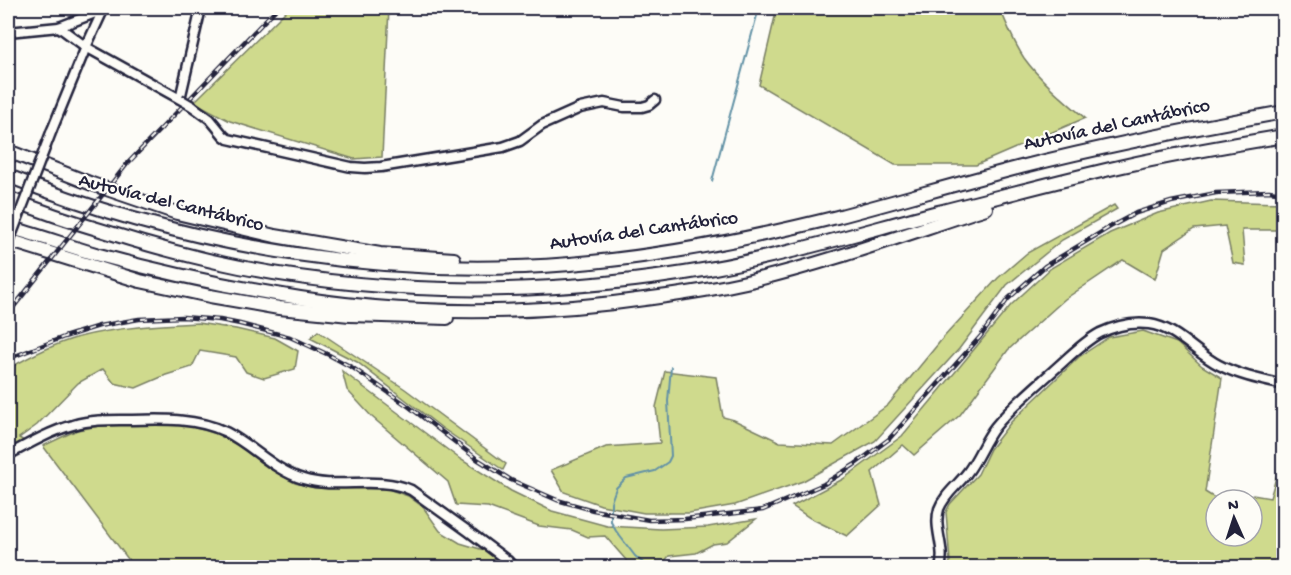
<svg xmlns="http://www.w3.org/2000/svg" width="1291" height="575" font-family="'Gochi Hand',sans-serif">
<rect width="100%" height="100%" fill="#fdfcf7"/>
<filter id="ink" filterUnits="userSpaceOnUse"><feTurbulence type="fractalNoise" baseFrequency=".0167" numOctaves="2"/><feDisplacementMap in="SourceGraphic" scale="12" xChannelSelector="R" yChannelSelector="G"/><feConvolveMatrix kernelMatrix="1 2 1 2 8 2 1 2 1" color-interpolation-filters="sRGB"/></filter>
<g filter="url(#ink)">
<g fill="#cfda8d" stroke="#787e64" stroke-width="1.5">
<path d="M 289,8 L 389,8 L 382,157 L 354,159 L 230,121 L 194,102 Z"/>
<path d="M 777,8 L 1001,8 L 1001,11 C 1008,27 1014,43 1024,58 C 1039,79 1065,101 1085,118 L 976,165 L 895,165 L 759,85 Z"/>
<path d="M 1211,201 L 1283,203 L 1283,230 L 1242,230 L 1245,265 L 1233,263 L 1225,226 L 1194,229 L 1164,249 L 1155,279 L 1123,260 L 1065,299 L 1008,350 L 960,415 L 914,455 L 903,445 L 872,472 L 881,505 L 847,536 L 810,518 L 792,506 L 843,479 L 902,436 L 1011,305 L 1051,268 L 1110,233 L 1158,213 Z"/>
<path d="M 1114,205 L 1117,209 L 1062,240 L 1007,285 L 959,349 L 875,441 L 803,481 L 735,505 L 689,513 L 644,513 L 601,505 L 564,492 L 551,470 L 606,447 L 660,443 L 656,407 L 665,371 L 716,377 L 723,417 L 734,420 L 780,442 L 833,445 L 888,405 L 943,338 L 998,278 L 1027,253 Z"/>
<path d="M 198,323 L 236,329 L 275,338 L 298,351 L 295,369 L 264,378 L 246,372 L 236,357 L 200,351 L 192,367 L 166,375 L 136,388 L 114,383 L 103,369 L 78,383 L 37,425 L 19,438 L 26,442 L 8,452 L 8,369 C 30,356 54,344 79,337 C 118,327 158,325 198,323 Z"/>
<path d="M 318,331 L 405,389 L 506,464 L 503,470 L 442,428 L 357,362 L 310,338 Z"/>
<path d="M 1143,331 L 1177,343 L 1202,366 L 1222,378 L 1205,492 L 1218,500 L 1216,500 L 1216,536 L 1252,536 L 1252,500 L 1241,500 L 1253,495 L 1270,498 L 1283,454 L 1283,567 L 948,567 L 950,562 L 946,512 L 950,504 L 978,474 L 990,449 L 1011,422 L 1079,357 L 1109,337 Z"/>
<path d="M 342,371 L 460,459 L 511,491 L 552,511 L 607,526 L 661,529 L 708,527 L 756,519 L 727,542 L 713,544 L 696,553 L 669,556 L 664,562 L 673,567 L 633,568 L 605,536 L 588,537 L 572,530 L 539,526 L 488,507 L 456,505 L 448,482 L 372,417 L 347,390 Z"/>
<path d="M 150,424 L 186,425 L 217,434 L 237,445 L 267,467 L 295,483 L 315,488 L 388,489 L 408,496 L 423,507 L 440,531 L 460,543 L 487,551 L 505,567 L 134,567 L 43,446 L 77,430 L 99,426 Z"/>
</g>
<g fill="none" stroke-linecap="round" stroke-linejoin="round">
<g stroke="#6392a6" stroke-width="2">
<path d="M 712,181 L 759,8"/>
<path d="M 649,568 L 635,556 L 616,531 L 611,522 L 611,502 L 616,488 L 626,478 L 655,471 L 668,462 L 671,456 L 668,401 L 671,367"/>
</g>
<defs>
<g id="minor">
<path d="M 59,27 L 86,47 L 180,99 L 201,8"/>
<path d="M 8,32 L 59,27 L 103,10"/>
<path d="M 192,106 L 210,119 L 224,136 L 228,139 L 351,167 L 365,168 L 381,167 L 503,147 L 520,141 L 542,125 L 580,108 L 604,103 L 624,107 L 642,107 L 649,105 L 655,100"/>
<path d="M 52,130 L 86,47 L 104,8"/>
<path d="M 8,455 C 28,444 51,431 73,425 C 92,419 113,420 132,420 C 164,419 197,418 226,432 C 253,446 274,470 303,479 C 338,490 377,475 411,490 L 468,531 L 508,561 L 514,568"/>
<path d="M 940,568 C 946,548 933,529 939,509 C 944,495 958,485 967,473 C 978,459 984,441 995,427 C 1012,406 1034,388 1054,370 C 1069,357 1083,342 1100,333 C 1115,326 1132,322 1149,324 C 1177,328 1194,352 1219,365 C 1238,375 1262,380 1284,385"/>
</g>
<g id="highway">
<path d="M 8,151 L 92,184 L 177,213 L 275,236 L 380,254 L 454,259"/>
<path d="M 8,176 C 190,249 397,282 592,262 C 675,254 757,237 837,217 C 898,201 959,183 1021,167 C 1107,145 1195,128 1284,112"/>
<path d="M 8,198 C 40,211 73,222 107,232 C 151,246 195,258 240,267 C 394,297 555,296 709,269 C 787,255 862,232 938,212 C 999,197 1061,180 1123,166 C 1176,154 1230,145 1284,136"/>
<path d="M 8,227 C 38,235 68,246 99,255 C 157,271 216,284 276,294 C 399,316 528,316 652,298 C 683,294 715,289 746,282 C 828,263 906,234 986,208"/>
<path d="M 8,240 L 140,281 L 210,296 L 279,308 L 350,315 L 447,318"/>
</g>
</defs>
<use href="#minor" stroke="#22223b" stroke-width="13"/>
<use href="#highway" stroke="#22223b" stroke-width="16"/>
<use href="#minor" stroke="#fdfcf7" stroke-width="8"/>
<use href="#highway" stroke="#fdfcf7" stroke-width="12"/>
<defs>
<g id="rail">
<path d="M 8,314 L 127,164 L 277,8"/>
<path d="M 8,360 L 15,356 L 64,337 L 99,326 L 139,319 L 183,317 L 220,320 L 240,324 L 290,337 L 329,355 L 353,368 L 408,406 L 477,459 L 511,480 L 557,500 L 593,510 L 649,520 L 685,519 L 763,510 L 824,484 L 854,465 L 889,439 L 980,337 L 1008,299 L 1045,266 L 1110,227 L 1136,213 L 1171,202 L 1216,193 L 1269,191 L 1284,193"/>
</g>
</defs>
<use href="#rail" stroke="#22223b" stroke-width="4.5"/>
<use href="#rail" stroke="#fdfcf7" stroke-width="2" stroke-dasharray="7" stroke-linecap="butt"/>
<defs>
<g id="minor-bridge">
<path d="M 180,99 L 192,106"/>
<path d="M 8,244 L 52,130"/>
</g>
</defs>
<use href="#minor-bridge" stroke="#22223b" stroke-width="13" stroke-linecap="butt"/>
<use href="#minor-bridge" stroke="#fdfcf7" stroke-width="8"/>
</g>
</g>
<g text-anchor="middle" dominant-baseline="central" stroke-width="4.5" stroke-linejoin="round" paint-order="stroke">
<g font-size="20" fill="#22223b" stroke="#fdfcf7">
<text transform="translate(1117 126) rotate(-12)">Autovía del Cantábrico</text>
<text transform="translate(171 204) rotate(14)">Autovía del Cantábrico</text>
<text transform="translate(644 232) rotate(-8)">Autovía del Cantábrico</text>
</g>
</g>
<rect width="1291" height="575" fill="none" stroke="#fdfcf7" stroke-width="30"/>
<rect x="15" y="15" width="1261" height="545" fill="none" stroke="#22223b" stroke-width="2" filter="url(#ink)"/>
<g transform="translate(1234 518) rotate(357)"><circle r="28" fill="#fdfcf7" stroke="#a5a5ac" stroke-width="1.5"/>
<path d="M0-4.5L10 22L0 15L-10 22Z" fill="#22223b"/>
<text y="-9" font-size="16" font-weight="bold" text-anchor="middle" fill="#22223b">N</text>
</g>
</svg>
